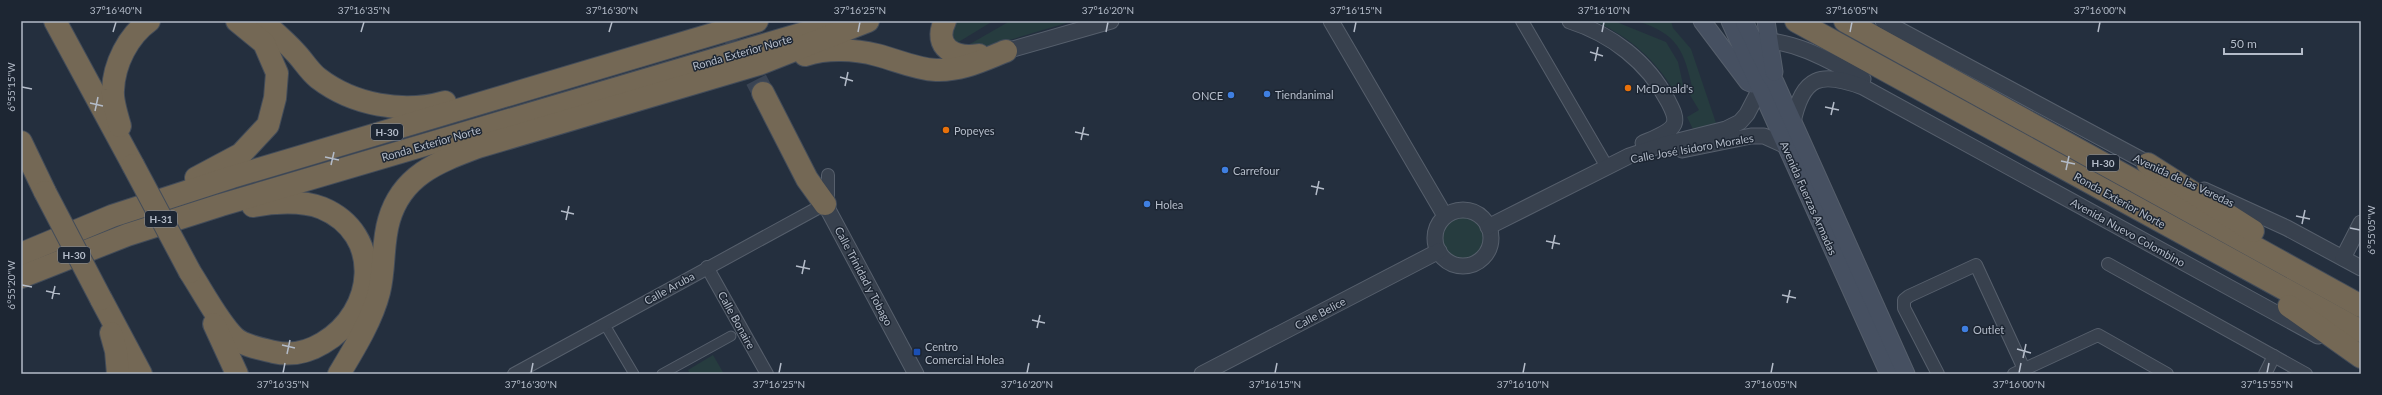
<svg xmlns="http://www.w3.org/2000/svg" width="2382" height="395" font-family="Lato,sans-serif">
<rect width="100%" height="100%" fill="#242f3e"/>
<g fill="#263c3f">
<path d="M 955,21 L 993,21 L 952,46 L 947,31 Z"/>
<path d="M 1010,21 L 1073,21 L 983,48 L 963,48 Z"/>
<path d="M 1595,21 L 1614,21 L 1666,42 L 1678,62 L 1684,89 L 1682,91 L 1676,94 C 1655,59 1632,39 1595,21 Z"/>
<path d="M 1637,21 L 1671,21 L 1673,28 L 1691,49 L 1716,123 L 1693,129 L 1687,117 L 1699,110 L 1690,95 L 1693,91 C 1684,50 1678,34 1637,21 Z"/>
<circle cx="1461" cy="239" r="22"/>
<path d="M 713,355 L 724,374 L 690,374 L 688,370 Z"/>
</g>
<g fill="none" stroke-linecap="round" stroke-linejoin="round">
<path stroke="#3a4453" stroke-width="22" stroke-dasharray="22 11" stroke-linecap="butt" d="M 726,21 L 763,93"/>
<defs>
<g id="pedestrian">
<path d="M 608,330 L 634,374"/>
<path d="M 662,374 L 731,336"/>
</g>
<g id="minor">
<path d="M 1522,21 L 1607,167"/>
<path d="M 2108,264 L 2306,374"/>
<path d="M 707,267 L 767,374"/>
<path d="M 514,374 L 825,204 L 828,195 L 828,175"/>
<path d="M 1938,374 L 1904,308 L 1904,300 L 1909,296 L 1976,265 L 2024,369"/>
<path d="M 2014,374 L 2098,335 L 2167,374"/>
<path d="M 2265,374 L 2274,356"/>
</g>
<g id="tertiary">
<path d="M 1331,21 L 1445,216"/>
<path d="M 1570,21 C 1611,34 1648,62 1668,101 C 1671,107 1677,117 1674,124 C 1670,133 1652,139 1643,143"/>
<path d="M 1883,21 L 2157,168"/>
<path d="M 1758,40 C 1798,41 1830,61 1863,79"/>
<path d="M 1006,51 L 1111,21"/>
<path d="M 1793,122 C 1803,76 1820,71 1863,87 L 2318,336"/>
<path d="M 1682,150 L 1751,136 L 1764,136 L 1786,146"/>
<path d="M 2204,190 L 2287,228 L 2361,268"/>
<path d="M 825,204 L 916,374"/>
<circle cx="1463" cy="238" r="28"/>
<path d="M 1488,227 L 1629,156 L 1662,145 L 1726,129 L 1740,122 L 1747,114 L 1760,89"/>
<path d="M 2343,258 L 2361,223"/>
<path d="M 1202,374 L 1439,251"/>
</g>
<g id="secondary">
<path d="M 1702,21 L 1748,82 L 1753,84"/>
<path d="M 1730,21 L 1889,374"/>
<path d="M 1744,21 L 1769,73 L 1775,82 L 1906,374"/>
<path d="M 1766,21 L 1774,72"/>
</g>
<g id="motorway">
<path d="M 55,21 L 133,165"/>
<path d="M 262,21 C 273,31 285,41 295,52 C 303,60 309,71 318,78 C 353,105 403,114 445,102"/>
<path d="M 945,21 C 932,48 956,59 979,55"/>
<path d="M 1796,21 L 2361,331"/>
<path d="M 1845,21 L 2361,306"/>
<path d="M 805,55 C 827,48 854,49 877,55 C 897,60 915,69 936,70 C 962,71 983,60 1006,51"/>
<path d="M 763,93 L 807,179 L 825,204"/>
<path d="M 120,126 C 117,116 112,100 113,90 C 114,64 128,36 149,21"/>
<path d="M 21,142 L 45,192"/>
<path d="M 2148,164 L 2253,231"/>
<path d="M 196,178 L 241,154 L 268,125 L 275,98 L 277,73 L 264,43 L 237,21"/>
<path d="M 21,254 L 112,216 L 232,177 L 757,21"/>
<path d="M 190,272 C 203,292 218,321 234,337 C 243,346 262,349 274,352 C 291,356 308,352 323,343 C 376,312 384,234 322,208 C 302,200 273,202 253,206"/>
<path d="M 21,277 L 127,235 L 221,205 L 845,21"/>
<path d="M 101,299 L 141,374"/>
<path d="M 2289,306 L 2361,357"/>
<path d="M 214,324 L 237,374"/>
<path d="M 111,333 L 116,351 L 118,374"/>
<path d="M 339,374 C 354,349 372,320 379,292 C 385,269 382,243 389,220 C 402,175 438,162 478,147 L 759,64 L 868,21"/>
</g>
</defs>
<use href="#pedestrian" stroke="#565f6c" stroke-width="11"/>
<use href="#minor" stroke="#565f6c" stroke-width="14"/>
<use href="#tertiary" stroke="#565f6c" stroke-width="17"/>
<use href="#secondary" stroke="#565f6c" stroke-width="19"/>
<use href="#motorway" stroke="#434c59" stroke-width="24"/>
<use href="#pedestrian" stroke="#38414e" stroke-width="9"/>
<use href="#minor" stroke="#38414e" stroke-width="12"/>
<use href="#tertiary" stroke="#38414e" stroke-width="15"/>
<use href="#secondary" stroke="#465061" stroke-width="17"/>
<use href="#motorway" stroke="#746855" stroke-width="22"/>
<defs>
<g id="motorway-bridge">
<path d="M 133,165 L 190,272"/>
<path d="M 45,192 L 101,299"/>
</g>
</defs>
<use href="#motorway-bridge" stroke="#434c59" stroke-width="24" stroke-linecap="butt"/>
<use href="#motorway-bridge" stroke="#746855" stroke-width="22"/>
</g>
<path fill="none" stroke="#b4bcc9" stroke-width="1.5" d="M 113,32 L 116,22M 361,32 L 364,22M 609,32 L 612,22M 858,32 L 860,22M 1106,32 L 1108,22M 1354,32 L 1356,22M 1602,32 L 1604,22M 1850,32 L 1852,22M 2098,32 L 2100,22M 1590,52 L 1603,56M 1595,61 L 1598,47M 840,77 L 853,81M 845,86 L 848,72M 22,87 L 32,89M 90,103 L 103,106M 1825,107 L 1839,110M 95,111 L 98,97M 1831,115 L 1834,102M 1075,132 L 1089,135M 1081,140 L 1084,127M 325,157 L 339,160M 2061,161 L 2075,164M 331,165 L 334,152M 2066,170 L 2069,156M 1311,186 L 1324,189M 1316,195 L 1319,181M 561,211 L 574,214M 2296,216 L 2310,219M 566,220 L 569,206M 2302,224 L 2305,210M 2350,228 L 2360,230M 1546,241 L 1560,244M 1552,249 L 1555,235M 796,266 L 810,269M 802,274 L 805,260M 22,285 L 32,287M 46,291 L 60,294M 1782,295 L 1796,298M 52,299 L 55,286M 1787,303 L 1790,290M 1032,320 L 1045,323M 1037,328 L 1040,315M 282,345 L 295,348M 2017,349 L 2031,353M 287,354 L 290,340M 2023,358 L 2026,344M 283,373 L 285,363M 531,373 L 533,363M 779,373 L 781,363M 1027,373 L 1029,363M 1275,373 L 1277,363M 1523,373 L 1525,363M 1771,373 L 1773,363M 2019,373 L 2021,363M 2267,373 L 2269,363"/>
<g fill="#e8710a" stroke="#1d2633" stroke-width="1.5">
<circle cx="1628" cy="88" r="4"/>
<circle cx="946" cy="130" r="4"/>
</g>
<g fill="#3f7fe0" stroke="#1d2633" stroke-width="1.5">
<circle cx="1267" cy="94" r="4"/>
<circle cx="1231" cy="95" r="4"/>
<circle cx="1225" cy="170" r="4"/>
<circle cx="1147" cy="204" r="4"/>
<circle cx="1965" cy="329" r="4"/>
</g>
<rect fill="#1a4fb4" stroke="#1d2633" stroke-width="1.5" x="913" y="348" width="8" height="8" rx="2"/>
<g text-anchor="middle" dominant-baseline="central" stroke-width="3" stroke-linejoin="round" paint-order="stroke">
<g fill="#1d2633" stroke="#878f9c" stroke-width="1">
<rect x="371" y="124" width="32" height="16" rx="3"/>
<rect x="2087" y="155" width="32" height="16" rx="3"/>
<rect x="145" y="211" width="32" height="16" rx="3"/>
<rect x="58" y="247" width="32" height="16" rx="3"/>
</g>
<g font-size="10" font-weight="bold" fill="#b4bcc9">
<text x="387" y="132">H-30</text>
<text x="2103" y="163">H-30</text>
<text x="161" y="219">H-31</text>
<text x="74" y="255">H-30</text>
</g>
<g font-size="11" fill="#b4bcc9" stroke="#1d2633">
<text transform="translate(742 52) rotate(-16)">Ronda Exterior Norte</text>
<text transform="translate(431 143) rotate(-16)">Ronda Exterior Norte</text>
<text transform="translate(1692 148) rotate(-10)">Calle José Isidoro Morales</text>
<text transform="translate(2184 180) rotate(25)">Avenida de las Veredas</text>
<text transform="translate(1809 198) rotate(66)">Avenida Fuerzas Armadas</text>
<text transform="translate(2120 200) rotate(29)">Ronda Exterior Norte</text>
<text transform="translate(2128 232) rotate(29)">Avenida Nuevo Colombino</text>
<text transform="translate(864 276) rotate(62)">Calle Trinidad y Tobago</text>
<text transform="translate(669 288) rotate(-29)">Calle Aruba</text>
<text transform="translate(1320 313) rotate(-28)">Calle Belice</text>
<text transform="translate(737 320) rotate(61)">Calle Bonaire</text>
</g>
<g font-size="11" fill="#b4bcc9" stroke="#1d2633" text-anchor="start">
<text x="1636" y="88">McDonald's</text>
<text x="1275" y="94">Tiendanimal</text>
<text x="1223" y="95" text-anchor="end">ONCE</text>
<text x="954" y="130">Popeyes</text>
<text x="1233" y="170">Carrefour</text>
<text x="1155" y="204">Holea</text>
<text x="1973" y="329">Outlet</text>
<text x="925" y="346">Centro<tspan x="925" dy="13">Comercial Holea</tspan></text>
</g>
</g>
<rect width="2382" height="395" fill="none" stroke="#1d2633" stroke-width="44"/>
<path d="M2224 48v6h78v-6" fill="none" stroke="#b4bcc9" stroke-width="2"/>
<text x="2230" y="48" font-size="12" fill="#b4bcc9" stroke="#1d2633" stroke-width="3" paint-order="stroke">50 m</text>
<rect x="22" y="22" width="2338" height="351" fill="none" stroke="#b4bcc9" stroke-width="1.5"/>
<g font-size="10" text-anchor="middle" fill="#b4bcc9">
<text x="116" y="14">37°16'40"N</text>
<text x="364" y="14">37°16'35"N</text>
<text x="612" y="14">37°16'30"N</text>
<text x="860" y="14">37°16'25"N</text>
<text x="1108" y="14">37°16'20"N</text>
<text x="1356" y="14">37°16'15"N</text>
<text x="1604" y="14">37°16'10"N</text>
<text x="1852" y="14">37°16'05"N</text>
<text x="2100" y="14">37°16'00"N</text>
<text transform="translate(11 87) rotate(-90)" y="4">6°55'15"W</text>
<text transform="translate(2371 230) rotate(-90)" y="4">6°55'05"W</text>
<text transform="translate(11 285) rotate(-90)" y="4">6°55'20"W</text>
<text x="283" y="388">37°16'35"N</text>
<text x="531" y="388">37°16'30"N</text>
<text x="779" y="388">37°16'25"N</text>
<text x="1027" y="388">37°16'20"N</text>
<text x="1275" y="388">37°16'15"N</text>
<text x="1523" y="388">37°16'10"N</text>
<text x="1771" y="388">37°16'05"N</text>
<text x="2019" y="388">37°16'00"N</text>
<text x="2267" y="388">37°15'55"N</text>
</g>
</svg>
